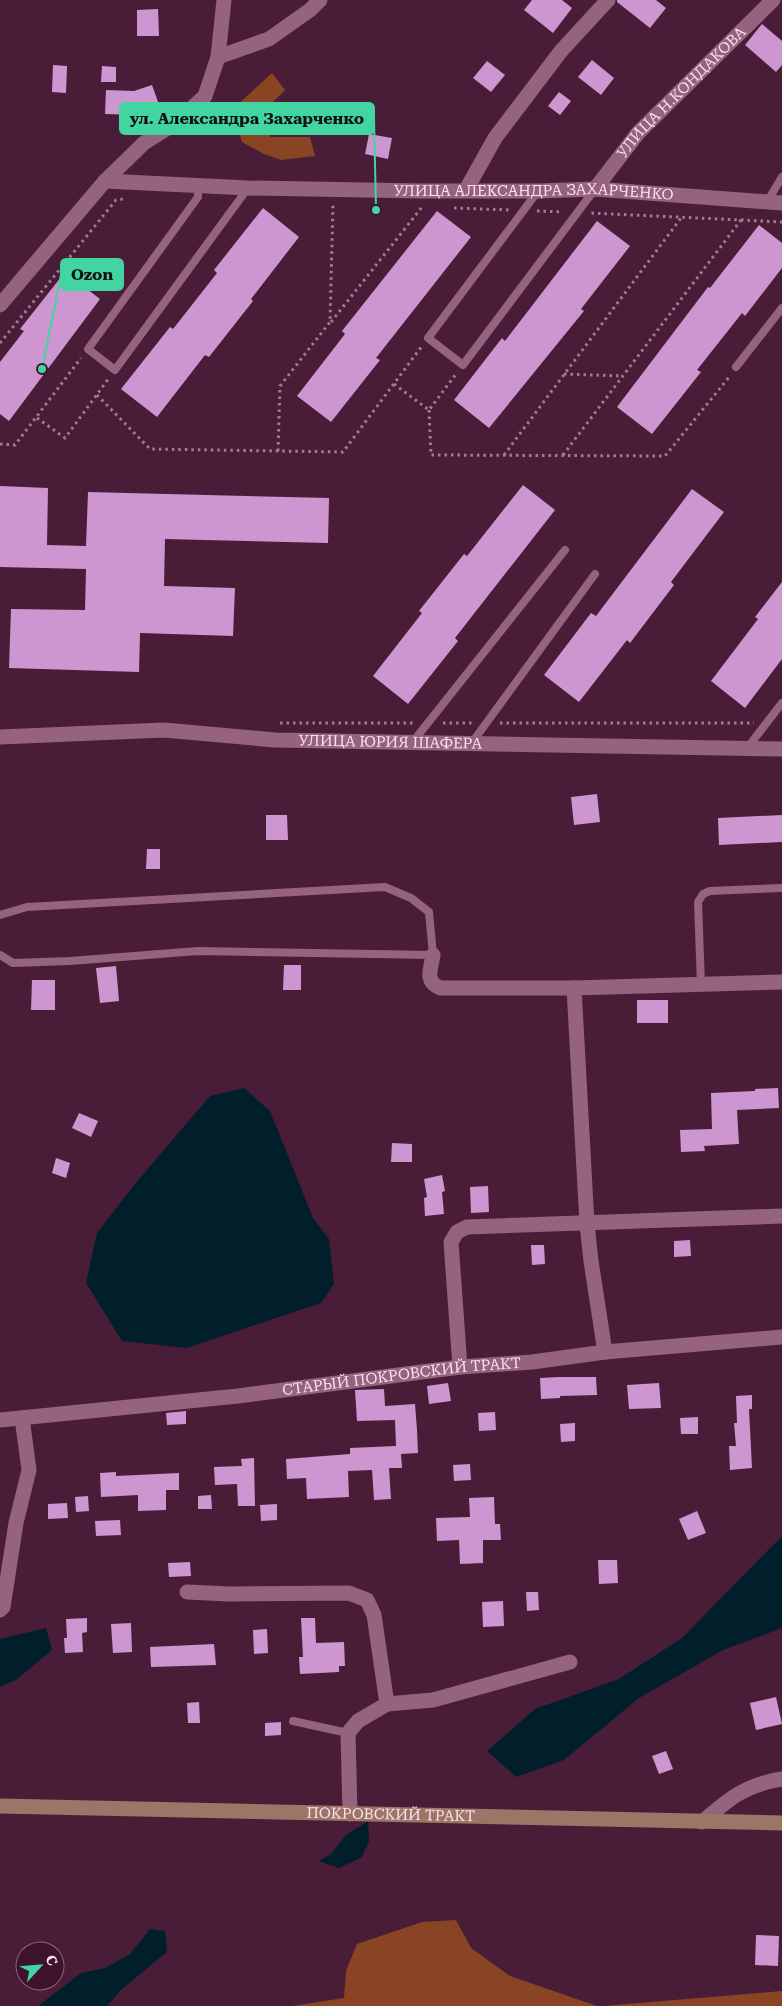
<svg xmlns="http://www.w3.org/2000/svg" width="782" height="2006" font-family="'Roboto Serif',serif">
<rect width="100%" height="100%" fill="#491d38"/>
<g fill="#894523">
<path d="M 272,73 L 285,90 L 255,120 L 271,137 L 310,137 L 315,156 L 281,160 L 264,154 L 242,142 L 233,109 Z"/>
<path d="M 456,1920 L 471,1948 L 510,1976 L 597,2006 L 292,2006 L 344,1998 L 346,1971 L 357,1944 L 422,1922 Z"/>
<path d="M 782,1991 L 782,2006 L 603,2006 Z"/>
</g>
<g fill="#011f2a">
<path d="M 244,1088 L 270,1111 L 313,1218 L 329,1239 L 334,1284 L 321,1303 L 187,1348 L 122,1341 L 86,1283 L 97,1233 L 134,1185 L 210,1096 Z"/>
<path d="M 782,1536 L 782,1628 L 723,1650 L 639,1698 L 564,1760 L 516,1777 L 487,1751 L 535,1709 L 619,1679 L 682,1638 Z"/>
<path d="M 46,1628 L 52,1650 L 16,1680 L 0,1687 L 0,1639 Z"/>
<path d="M 368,1821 L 369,1841 L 362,1857 L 339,1868 L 319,1861 L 331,1854 L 346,1835 Z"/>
<path d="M 150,1929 L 165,1931 L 167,1952 L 122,1989 L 107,2006 L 38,2006 L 81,1973 L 105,1968 L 130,1954 Z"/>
</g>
<g fill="#ce96d1">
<path d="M 532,0 L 562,0 L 572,8 L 553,33 L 524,10 Z"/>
<path d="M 617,0 L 656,0 L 666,8 L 650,28 L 617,2 Z"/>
<path d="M 158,9 L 159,36 L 137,36 L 137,10 Z"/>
<path d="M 762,24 L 782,41 L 782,65 L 776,72 L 745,45 Z"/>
<path d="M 592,60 L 614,78 L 601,95 L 578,77 Z"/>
<path d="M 487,61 L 505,75 L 491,92 L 473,78 Z"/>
<path d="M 53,65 L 67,66 L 66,93 L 52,92 Z"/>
<path d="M 102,66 L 116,67 L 116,82 L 101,82 Z"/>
<path d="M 152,85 L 162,113 L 142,120 L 140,115 L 105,114 L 106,90 L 134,91 Z"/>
<path d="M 559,92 L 571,101 L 560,115 L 548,106 Z"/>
<path d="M 369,134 L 392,138 L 388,159 L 365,154 Z"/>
<path d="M 263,208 L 299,237 L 251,299 L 253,301 L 209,357 L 205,355 L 157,417 L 121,389 L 170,327 L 173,329 L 217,273 L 214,270 Z"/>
<path d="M 437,211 L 471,237 L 376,358 L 380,360 L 331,422 L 297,396 L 345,334 L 342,331 Z"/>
<path d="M 597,221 L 630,246 L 581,309 L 584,311 L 489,428 L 454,400 L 502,338 L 505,341 Z"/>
<path d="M 759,225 L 782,243 L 782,268 L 745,316 L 742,313 L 697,370 L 701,372 L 652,434 L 617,407 L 708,287 L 710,288 Z"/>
<path d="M 65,272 L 100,299 L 9,421 L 0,414 L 0,362 L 24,331 L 20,329 Z"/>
<path d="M 523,485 L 555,510 L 455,638 L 458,641 L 408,704 L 373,676 L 422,613 L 419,611 L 464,554 L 467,556 Z"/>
<path d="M 0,486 L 48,488 L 47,545 L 86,546 L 88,492 L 329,498 L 328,543 L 165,539 L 164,586 L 235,588 L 233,636 L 140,633 L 139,672 L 9,668 L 11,609 L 85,610 L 86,569 L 0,567 Z"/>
<path d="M 692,489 L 724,512 L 671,582 L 674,585 L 630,643 L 627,640 L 579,702 L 544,675 L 591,613 L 596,616 Z"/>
<path d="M 782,582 L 782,659 L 745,708 L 711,681 L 758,619 L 755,617 Z"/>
<path d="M 597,794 L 600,822 L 574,825 L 571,797 Z"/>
<path d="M 266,815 L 287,815 L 288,840 L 266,840 Z"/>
<path d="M 782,815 L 782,842 L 719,845 L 718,818 Z"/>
<path d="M 147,849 L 160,849 L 160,869 L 146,869 Z"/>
<path d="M 284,965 L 301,965 L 301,990 L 283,990 Z"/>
<path d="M 116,966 L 119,1001 L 100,1003 L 96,968 Z"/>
<path d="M 32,980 L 55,980 L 55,1010 L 31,1010 Z"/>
<rect x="637" y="1000" width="31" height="23"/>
<path d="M 778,1088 L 779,1108 L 737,1110 L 739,1144 L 704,1146 L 705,1151 L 681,1152 L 680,1130 L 712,1129 L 711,1093 L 755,1091 L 755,1089 Z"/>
<path d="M 79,1113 L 98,1121 L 91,1137 L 72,1128 Z"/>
<path d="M 392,1143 L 412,1144 L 412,1162 L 391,1162 Z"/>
<path d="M 56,1158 L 70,1163 L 66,1178 L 52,1173 Z"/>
<path d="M 442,1175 L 445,1191 L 442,1192 L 444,1214 L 425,1216 L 424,1198 L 427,1197 L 424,1179 Z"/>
<path d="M 488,1186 L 489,1212 L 471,1213 L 470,1187 Z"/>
<path d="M 690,1240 L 691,1256 L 674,1257 L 674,1241 Z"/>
<path d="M 531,1245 L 544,1245 L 545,1264 L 532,1265 Z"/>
<path d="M 559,1377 L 596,1377 L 597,1395 L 560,1396 L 560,1398 L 541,1399 L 540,1378 Z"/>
<path d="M 448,1383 L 451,1401 L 429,1404 L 427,1386 Z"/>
<path d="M 659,1383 L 661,1408 L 629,1409 L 627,1385 Z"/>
<path d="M 384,1389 L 385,1406 L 415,1404 L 417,1430 L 418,1453 L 401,1454 L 402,1468 L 389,1468 L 391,1499 L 374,1500 L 372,1470 L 348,1471 L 349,1497 L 307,1499 L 306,1478 L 287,1479 L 286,1459 L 350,1454 L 350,1448 L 396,1446 L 395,1420 L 357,1421 L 355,1390 Z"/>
<path d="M 752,1395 L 752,1409 L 749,1409 L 752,1468 L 730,1470 L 729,1446 L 736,1446 L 734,1423 L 737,1423 L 736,1396 Z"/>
<path d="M 186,1411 L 186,1424 L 167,1425 L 166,1413 Z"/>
<path d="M 495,1412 L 496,1430 L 479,1431 L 478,1413 Z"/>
<path d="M 698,1417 L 698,1434 L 681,1434 L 680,1418 Z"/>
<path d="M 575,1423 L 575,1441 L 561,1442 L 560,1424 Z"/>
<path d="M 254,1458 L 255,1506 L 238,1506 L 237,1484 L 215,1485 L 214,1467 L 242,1466 L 241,1459 Z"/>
<path d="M 470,1464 L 471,1480 L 454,1481 L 453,1465 Z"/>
<path d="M 116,1472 L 116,1476 L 179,1473 L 179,1490 L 166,1490 L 166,1510 L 138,1511 L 138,1495 L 101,1497 L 100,1473 Z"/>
<path d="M 211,1495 L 212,1509 L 198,1509 L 198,1496 Z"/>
<path d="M 88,1496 L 89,1511 L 76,1512 L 75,1497 Z"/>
<path d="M 494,1497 L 495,1524 L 500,1524 L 501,1540 L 483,1540 L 483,1563 L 460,1564 L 459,1540 L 437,1541 L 436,1518 L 470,1517 L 469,1498 Z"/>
<path d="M 67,1503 L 68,1518 L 48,1519 L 48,1504 Z"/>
<path d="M 277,1504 L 277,1520 L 261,1521 L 260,1505 Z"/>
<path d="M 697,1511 L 706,1533 L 688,1540 L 679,1519 Z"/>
<path d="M 120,1520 L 121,1535 L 96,1536 L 95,1521 Z"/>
<path d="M 598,1560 L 617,1560 L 618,1583 L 599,1584 Z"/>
<path d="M 190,1562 L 191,1576 L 169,1577 L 168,1563 Z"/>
<path d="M 526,1592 L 538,1592 L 539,1610 L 527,1611 Z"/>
<path d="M 503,1601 L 504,1626 L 483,1627 L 482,1602 Z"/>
<path d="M 87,1618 L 87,1632 L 82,1633 L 83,1652 L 65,1653 L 64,1638 L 67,1638 L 66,1619 Z"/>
<path d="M 301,1618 L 315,1618 L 316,1643 L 344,1642 L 345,1666 L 339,1666 L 339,1672 L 300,1674 L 299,1657 L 303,1657 Z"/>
<path d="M 131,1623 L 132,1652 L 113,1653 L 111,1624 Z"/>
<path d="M 267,1629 L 268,1653 L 254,1654 L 253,1630 Z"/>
<path d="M 214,1644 L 216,1665 L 151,1667 L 150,1647 Z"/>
<path d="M 776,1697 L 782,1724 L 756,1730 L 750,1703 Z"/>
<path d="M 199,1702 L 200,1723 L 188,1723 L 187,1703 Z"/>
<path d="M 281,1722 L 281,1735 L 265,1736 L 265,1723 Z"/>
<path d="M 666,1751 L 673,1769 L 659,1774 L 652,1756 Z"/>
<path d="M 756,1935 L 779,1936 L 778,1966 L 755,1965 Z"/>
</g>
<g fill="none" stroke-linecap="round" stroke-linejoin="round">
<g stroke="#a37d93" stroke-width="3" stroke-dasharray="2.5 4" stroke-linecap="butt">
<path d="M 454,208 L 511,210"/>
<path d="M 537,211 L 563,212"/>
<path d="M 741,220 L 782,222"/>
<path d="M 331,322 L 422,207"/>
<path d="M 0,343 L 116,200 L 123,199"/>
<path d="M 564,374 L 623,376"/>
<path d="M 394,384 L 429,410 L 456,374"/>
<path d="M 97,395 L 150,449 L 343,452 L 422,346"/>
<path d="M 429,410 L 431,455 L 665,456 L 730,376"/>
<path d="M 37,418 L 65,438 L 109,378"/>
<path d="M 0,444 L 15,445 L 81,358"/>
<path d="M 278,451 L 280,386 L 330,322 L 333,203"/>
<path d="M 504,455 L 681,218"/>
<path d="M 563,455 L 741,220 L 589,213"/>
<path d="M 280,723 L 414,723"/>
<path d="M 443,723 L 474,723"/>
<path d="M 500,723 L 754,723"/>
</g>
<g stroke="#95637f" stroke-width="8">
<path d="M 198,185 L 198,197 L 88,349 L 115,370 L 248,188"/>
<path d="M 538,191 L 428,338 L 463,365 L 595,189"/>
<path d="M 767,202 L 782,177"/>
<path d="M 736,367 L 782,308"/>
<path d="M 412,743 L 565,550"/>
<path d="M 471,744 L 595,574"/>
<path d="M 748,747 L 782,703"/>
<path d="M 0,915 L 27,907 L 385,887 L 411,898 L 429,912 L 433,955 L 198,951 L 70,961 L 13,963 L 0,955"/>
<path d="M 701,985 L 698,902 L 703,894 L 710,891 L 782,888"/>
<path d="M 293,1721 L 348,1733"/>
</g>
<g stroke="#95637f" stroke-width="15">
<path d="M 218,57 L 269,39 L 310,10 L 320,0"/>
<path id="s1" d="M 105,181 L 248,188 L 422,191 L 538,191 L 595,189 L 782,203"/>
<path id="s2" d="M 595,189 L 638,133 L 773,0"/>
<path d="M 466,190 L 495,138 L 561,51 L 608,0"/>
<path d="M 0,305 L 105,181 L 144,143 L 176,123 L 205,96 L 218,57 L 224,0"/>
<path id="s3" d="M 0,737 L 164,730 L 275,740 L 782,749"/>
<path d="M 433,955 C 431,969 424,981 440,988 L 574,988"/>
<path d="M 605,1352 L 591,1261 L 587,1224 L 574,988 L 782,982"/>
<path d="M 460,1367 L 451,1242 L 457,1232 L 467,1227 L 782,1216"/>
<path id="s4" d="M 0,1420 L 238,1396 L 460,1367 L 532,1362 L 605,1352 L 782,1337"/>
<path d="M 187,1592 L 229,1594 L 349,1593 L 367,1600 L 374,1615 L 387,1704"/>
<path d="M 0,1610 L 3,1607 L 16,1523 L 29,1470 L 22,1418"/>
<path d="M 350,1814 L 348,1733 L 358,1721 L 387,1704 L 433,1700 L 570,1662"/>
<path d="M 702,1822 C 730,1798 745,1785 782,1779"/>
</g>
<path stroke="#9b7566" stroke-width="15" id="s5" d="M 0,1806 L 782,1823"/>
</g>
<g text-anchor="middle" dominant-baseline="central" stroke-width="5" stroke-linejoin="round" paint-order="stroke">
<g font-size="15" fill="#fddfee" stroke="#3d132d">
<text stroke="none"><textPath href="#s2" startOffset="130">УЛИЦА Н.КОНДАКОВА</textPath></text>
<text stroke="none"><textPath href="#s1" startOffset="429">УЛИЦА АЛЕКСАНДРА ЗАХАРЧЕНКО</textPath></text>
<text stroke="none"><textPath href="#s3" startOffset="391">УЛИЦА ЮРИЯ ШАФЕРА</textPath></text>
<text stroke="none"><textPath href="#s4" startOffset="404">СТАРЫЙ ПОКРОВСКИЙ ТРАКТ</textPath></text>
<text stroke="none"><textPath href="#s5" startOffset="391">ПОКРОВСКИЙ ТРАКТ</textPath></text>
</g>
</g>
<path fill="none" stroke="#42d4a1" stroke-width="2" d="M376 210L374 118M42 369L61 275"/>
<g fill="#42d4a1" stroke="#3d132d" stroke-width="2">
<circle cx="376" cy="210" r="5"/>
<circle cx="42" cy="369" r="5"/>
</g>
<g fill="#42d4a1" stroke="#42d4a1" stroke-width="2">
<rect x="120" y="103" width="254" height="31" rx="5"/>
<rect x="61" y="259" width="62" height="31" rx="5"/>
</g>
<g font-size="16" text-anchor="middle" font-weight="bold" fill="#111">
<text x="247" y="124">ул. Александра Захарченко</text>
<text x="92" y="280">Ozon</text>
</g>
<g transform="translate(40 1966) rotate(64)"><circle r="24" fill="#3d132d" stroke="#8a657a"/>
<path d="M0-4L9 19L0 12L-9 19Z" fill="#42d4a1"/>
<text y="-8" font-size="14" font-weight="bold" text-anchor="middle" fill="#fddfee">С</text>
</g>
</svg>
